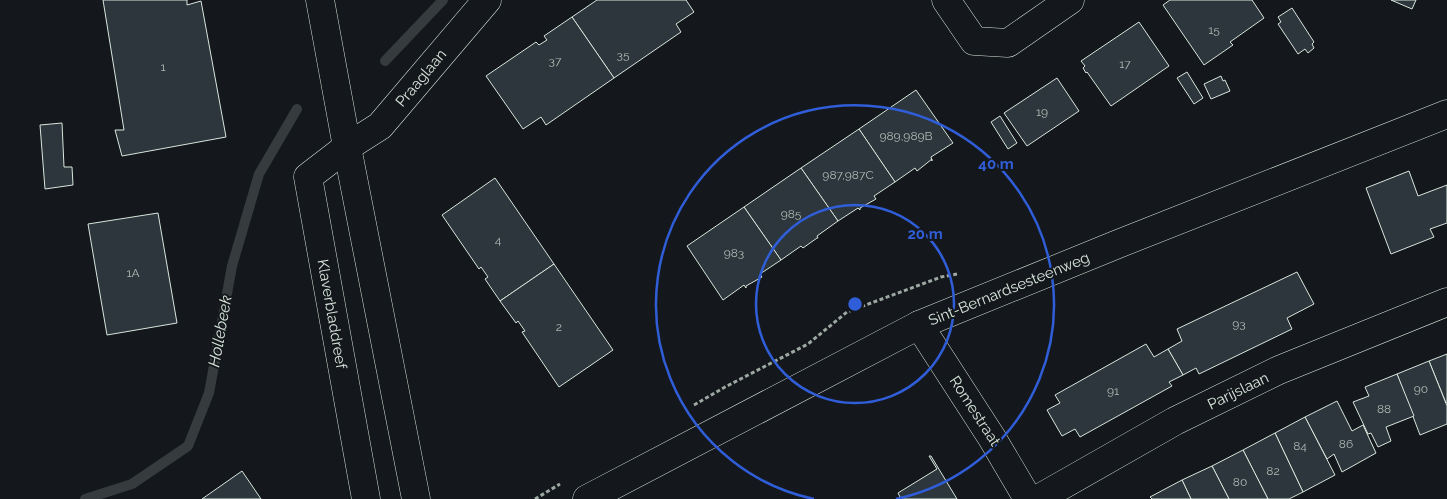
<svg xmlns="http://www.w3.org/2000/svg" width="1447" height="499" font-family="Raleway,sans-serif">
<rect width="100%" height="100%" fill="#14181c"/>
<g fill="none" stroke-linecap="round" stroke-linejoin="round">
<g stroke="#363b3e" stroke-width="10">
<path d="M 385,61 L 443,0"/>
<path d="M 85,499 L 132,484 L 188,446 L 209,393 L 232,266 L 259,174 L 297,109"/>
</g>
</g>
<g fill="#2c363c" stroke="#d8e6dc">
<path d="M 103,0 L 187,0 L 187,5 L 201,1 L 226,137 L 122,156 L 115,130 L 124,130 Z"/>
<path d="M 597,0 L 686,0 L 694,12 L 676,24 L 681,32 L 614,78 L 572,17 Z"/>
<path d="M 1170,0 L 1252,0 L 1264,18 L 1230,42 L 1233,45 L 1204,65 L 1163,5 Z"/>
<path d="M 1391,0 L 1416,0 L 1412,9 Z"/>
<path d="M 1292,8 L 1314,42 L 1312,44 L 1314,48 L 1308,53 L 1305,49 L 1298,54 L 1278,24 L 1281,22 L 1278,17 Z"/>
<path d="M 572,17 L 614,78 L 546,125 L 541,117 L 523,129 L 486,76 L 536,42 L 539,45 L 547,40 L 544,36 Z"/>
<path d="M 1139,22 L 1169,66 L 1111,106 L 1087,72 L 1086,73 L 1083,68 L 1085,66 L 1081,61 Z"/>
<path d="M 1187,72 L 1203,98 L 1194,104 L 1177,78 Z"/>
<path d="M 1221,76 L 1223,81 L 1225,80 L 1230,91 L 1211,99 L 1204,84 Z"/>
<path d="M 1057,78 L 1079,111 L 1027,146 L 1004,113 Z"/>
<path d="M 916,90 L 953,143 L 931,157 L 932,161 L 932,159 L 917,171 L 915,168 L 895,182 L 859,129 Z"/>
<path d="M 1000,116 L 1017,143 L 1008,149 L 991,122 Z"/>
<path d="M 62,123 L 64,167 L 72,167 L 73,185 L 45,189 L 40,125 Z"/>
<path d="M 859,129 L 895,182 L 874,196 L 876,199 L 860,208 L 860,210 L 858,208 L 838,221 L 801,168 Z"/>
<path d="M 801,168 L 838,221 L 817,236 L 818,238 L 817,238 L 803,248 L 801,246 L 781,260 L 744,207 Z"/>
<path d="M 1409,171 L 1418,196 L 1447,185 L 1447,223 L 1430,229 L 1434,237 L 1391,254 L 1366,188 Z"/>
<path d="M 495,178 L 554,264 L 500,301 L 485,279 L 488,277 L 481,267 L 479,269 L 442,215 Z"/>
<path d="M 744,207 L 781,260 L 760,274 L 762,277 L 746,286 L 746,288 L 744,285 L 723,300 L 687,246 Z"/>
<path d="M 158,213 L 177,323 L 107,335 L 88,224 Z"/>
<path d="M 554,264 L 613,350 L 559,387 L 522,332 L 525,331 L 518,321 L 516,323 L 500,301 Z"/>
<path d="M 1297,272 L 1314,304 L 1287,318 L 1292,329 L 1199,374 L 1196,368 L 1183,375 L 1168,349 L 1182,341 L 1177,329 Z"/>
<path d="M 1146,344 L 1154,357 L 1168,349 L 1183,375 L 1169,382 L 1172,386 L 1080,437 L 1075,429 L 1062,436 L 1047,410 L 1060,403 L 1055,395 Z"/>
<path d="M 1447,354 L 1447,403 L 1446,403 L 1429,361 Z"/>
<path d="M 1429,361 L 1447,406 L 1447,424 L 1420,435 L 1397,374 Z"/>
<path d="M 1397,374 L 1414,416 L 1386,427 L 1391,441 L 1378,447 L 1371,433 L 1368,434 L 1353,402 L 1369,396 L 1365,387 Z"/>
<path d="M 1337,401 L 1352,431 L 1363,425 L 1376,453 L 1342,472 L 1334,454 L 1327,459 L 1305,417 Z"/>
<path d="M 1305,417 L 1335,475 L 1303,492 L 1275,433 Z"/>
<path d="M 1275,433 L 1303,492 L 1289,499 L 1268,499 L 1243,450 Z"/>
<path d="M 1243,450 L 1268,499 L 1229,499 L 1212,466 Z"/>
<path d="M 929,456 L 931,456 L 957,499 L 901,499 L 898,493 L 937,469 Z"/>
<path d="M 1212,466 L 1229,499 L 1191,499 L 1182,480 Z"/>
<path d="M 242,471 L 261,499 L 202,499 Z"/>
<path d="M 1182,480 L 1191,499 L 1152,499 L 1150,497 Z"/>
</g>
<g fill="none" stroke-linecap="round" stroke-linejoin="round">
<defs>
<g id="street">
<path d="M 320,0 L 347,147 L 416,499"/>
<path d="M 946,0 L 974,41 L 1008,43 L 1070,0"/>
<path d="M 919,325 L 992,438 L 1028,499"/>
<path d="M 366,499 L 308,177 L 347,147 L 380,126 L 487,0"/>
<path d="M 1038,499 L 1175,421 L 1279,370 L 1447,302"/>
</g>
<path id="secondary" d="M 587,499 L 919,325 L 1118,244 L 1447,114"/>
</defs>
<use href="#street" stroke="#d8e6dc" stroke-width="29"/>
<use href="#secondary" stroke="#d8e6dc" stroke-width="29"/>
<g stroke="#9da8a2" stroke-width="3" stroke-dasharray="4 2.5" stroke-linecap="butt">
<path d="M 694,405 L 725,387 L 808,344 L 847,312 L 941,277 L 957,274"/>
<path d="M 535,499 L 560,484"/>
</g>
<use href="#street" stroke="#14181c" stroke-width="28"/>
<use href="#secondary" stroke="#14181c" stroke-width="28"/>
</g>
<g fill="none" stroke="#305dd8" stroke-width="2.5">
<circle cx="855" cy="304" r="99"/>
<path d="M814 499A199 199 0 1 1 896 499"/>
</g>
<g text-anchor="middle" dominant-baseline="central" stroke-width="4" stroke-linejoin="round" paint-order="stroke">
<g font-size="12" fill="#adbab4">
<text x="1214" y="30">15</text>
<text x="623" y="55">35</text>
<text x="555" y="61">37</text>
<text x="1125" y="64">17</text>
<text x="163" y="67">1</text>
<text x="1042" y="112">19</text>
<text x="906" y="136">989,989B</text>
<text x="848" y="175">987,987C</text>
<text x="791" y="214">985</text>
<text x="498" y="240">4</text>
<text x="734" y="253">983</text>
<text x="133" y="273">1A</text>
<text x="1239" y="324">93</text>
<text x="559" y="327">2</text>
<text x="1421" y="389">90</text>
<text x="1113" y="391">91</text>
<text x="1384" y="409">88</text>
<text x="1346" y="444">86</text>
<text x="1300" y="446">84</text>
<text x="1273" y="471">82</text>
<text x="1240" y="482">80</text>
</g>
<g font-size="15" fill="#d8e6dc" stroke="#14181c">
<text transform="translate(421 78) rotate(-50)">Praaglaan</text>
<text transform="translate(1009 289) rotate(-22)">Sint-Bernardsesteenweg</text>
<text transform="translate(332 314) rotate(80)">Klaverbladdreef</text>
<text transform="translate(1238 391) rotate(-26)">Parijslaan</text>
<text transform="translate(975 411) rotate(57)">Romestraat</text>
</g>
<g font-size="16" font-style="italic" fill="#d8e6dc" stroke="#14181c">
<text transform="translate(220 331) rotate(-80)">Hollebeek</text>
</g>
</g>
<circle cx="855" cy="304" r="8" fill="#305dd8" stroke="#14181c" stroke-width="2.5"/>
<g font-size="15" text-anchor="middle" font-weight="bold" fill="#305dd8" stroke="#14181c" stroke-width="4" stroke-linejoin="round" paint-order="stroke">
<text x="996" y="169">40 m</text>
<text x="925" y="239">20 m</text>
</g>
</svg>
